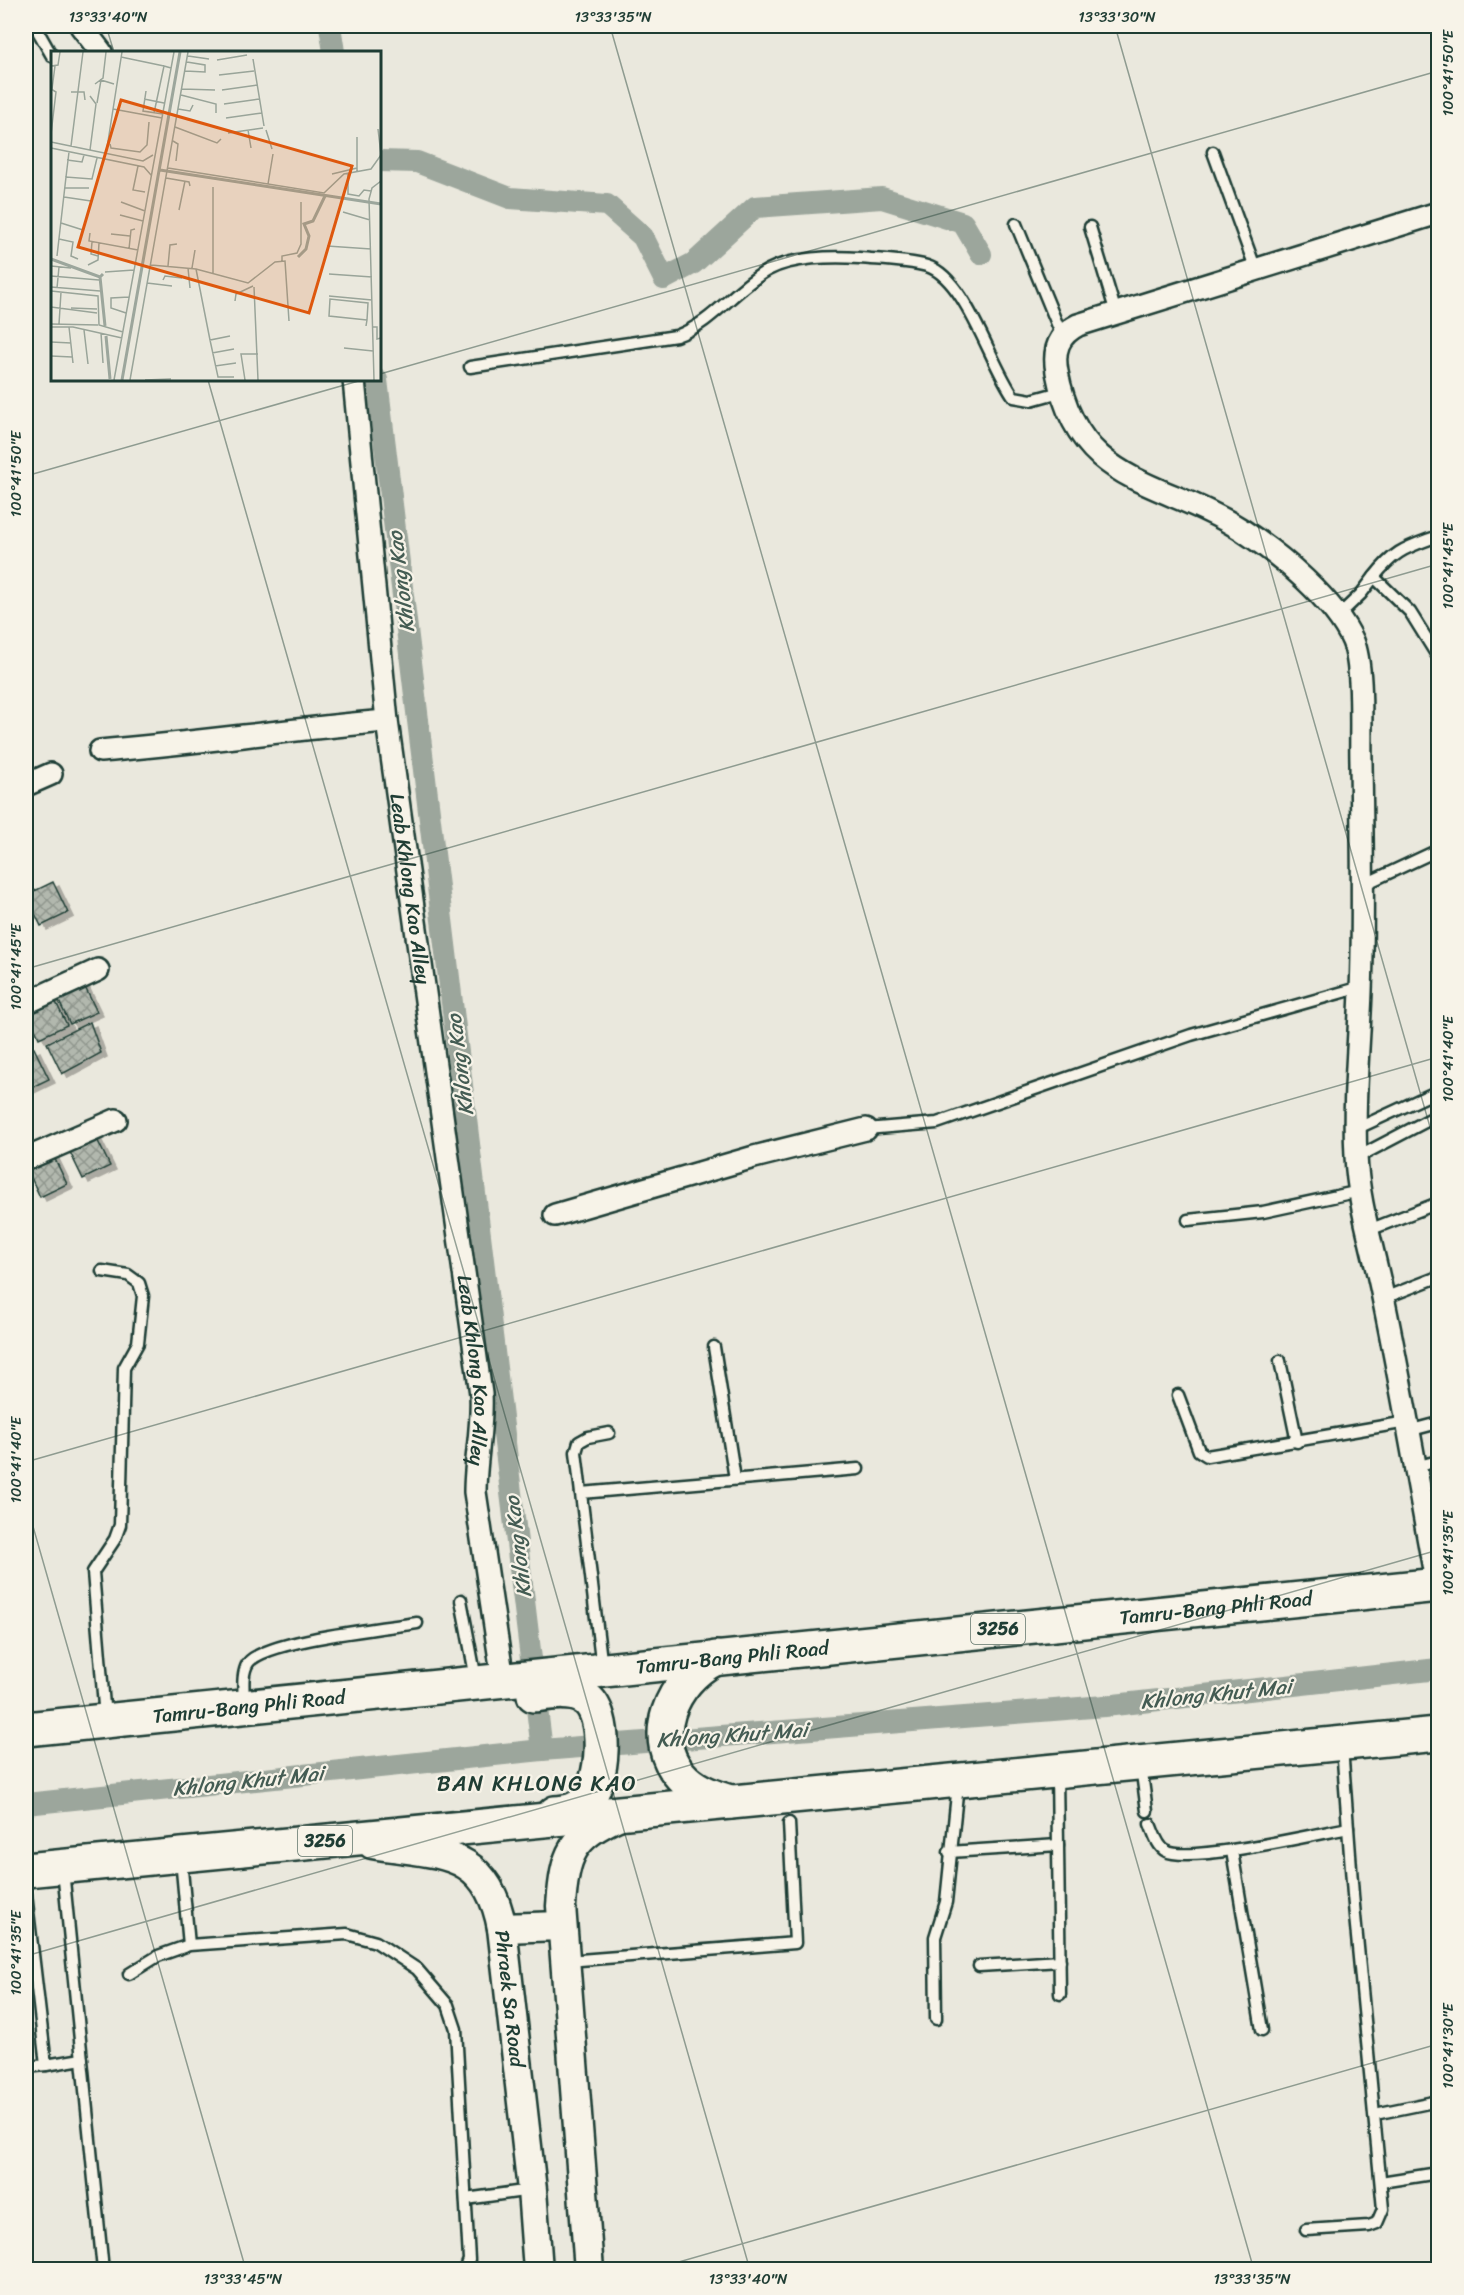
<svg xmlns="http://www.w3.org/2000/svg" width="1464" height="2295" font-family="Sriracha,sans-serif">
<defs>
<pattern id="building-cross-hatch" width="8" height="8" patternUnits="userSpaceOnUse" patternTransform="scale(1.5)"><rect width="8" height="8" fill="#b2b8ae"/><path d="M0 0l8 8M0 8l8-8" fill="none" stroke="#90978e"/></pattern>
<filter id="shadow"><feDropShadow dx="6" dy="4" stdDeviation="0" flood-color="#0004"/></filter>
</defs>
<rect width="100%" height="100%" fill="#eae8dd"/>
<filter id="ink" filterUnits="userSpaceOnUse"><feTurbulence type="fractalNoise" baseFrequency=".0167" numOctaves="2"/><feDisplacementMap in="SourceGraphic" scale="12" xChannelSelector="R" yChannelSelector="G"/><feConvolveMatrix kernelMatrix="1 2 1 2 8 2 1 2 1" color-interpolation-filters="sRGB"/></filter>
<g filter="url(#ink)">
<g fill="none" stroke-linecap="round" stroke-linejoin="round">
<g stroke="#9ca69c" stroke-width="22">
<path d="M 330,26 L 334,52"/>
<path d="M 380,161 L 417,162 L 510,198 L 607,205 L 643,237 L 664,279 L 694,263 L 755,207 L 882,198 L 963,223 L 981,254"/>
<path d="M 377,380 L 542,1750"/>
<path d="M 26,1804 L 542,1750 L 1105,1706 L 1438,1669"/>
</g>
</g>
<g fill="url(#building-cross-hatch)" stroke="#1f3d34" stroke-width="1.5" filter="url(#shadow)">
<path d="M 53,882 L 68,913 L 41,926 L 26,895 Z"/>
<path d="M 82,981 L 97,1012 L 70,1024 L 55,993 Z"/>
<path d="M 52,994 L 67,1025 L 39,1038 L 26,1009 Z"/>
<path d="M 90,1022 L 101,1053 L 62,1074 L 47,1043 Z"/>
<path d="M 34,1048 L 49,1079 L 26,1090 L 26,1052 Z"/>
<path d="M 95,1135 L 110,1166 L 83,1179 L 68,1148 Z"/>
<path d="M 52,1153 L 67,1184 L 40,1197 L 26,1167 Z"/>
</g>
<g fill="none" stroke-linecap="round" stroke-linejoin="round">
<defs>
<g id="service">
<path d="M 35,26 L 52,56"/>
<path d="M 1213,152 L 1256,270"/>
<path d="M 1016,224 L 1062,336"/>
<path d="M 1090,227 L 1116,313"/>
<path d="M 470,367 L 676,336 C 713,323 734,289 768,270 C 792,257 832,256 859,258 C 881,260 905,260 927,266 C 966,278 990,364 1014,397 L 1031,400 L 1060,392"/>
<path d="M 1374,577 C 1396,549 1406,548 1438,536"/>
<path d="M 1338,616 L 1361,594 L 1374,577 L 1410,612 L 1438,657"/>
<path d="M 1363,885 L 1438,850"/>
<path d="M 866,1129 L 937,1123 L 1191,1035 L 1361,987"/>
<path d="M 1356,1129 L 1438,1091"/>
<path d="M 1356,1158 L 1438,1115"/>
<path d="M 1188,1220 L 1263,1212 L 1360,1191"/>
<path d="M 1369,1230 L 1438,1203"/>
<path d="M 102,1271 L 128,1275 L 139,1283 L 143,1296 L 138,1343 L 124,1368 L 120,1525 L 115,1539 L 93,1572 L 105,1718"/>
<path d="M 1384,1298 L 1438,1277"/>
<path d="M 714,1347 L 735,1479"/>
<path d="M 1280,1361 L 1297,1442"/>
<path d="M 1178,1395 L 1199,1451 L 1207,1456 L 1407,1422"/>
<path d="M 1408,1431 L 1438,1423"/>
<path d="M 1415,1467 L 1438,1461"/>
<path d="M 581,1493 L 858,1469"/>
<path d="M 461,1600 L 476,1679"/>
<path d="M 602,1668 L 576,1452 L 579,1442 L 588,1437 L 609,1433"/>
<path d="M 244,1704 C 244,1691 241,1674 248,1663 C 265,1640 385,1628 417,1623"/>
<path d="M 1141,1766 L 1147,1811"/>
<path d="M 1057,1773 L 1060,1994"/>
<path d="M 1150,1824 C 1154,1833 1157,1846 1166,1851 C 1188,1864 1317,1834 1348,1828"/>
<path d="M 1232,1851 L 1262,2030"/>
<path d="M 949,1852 L 1058,1845"/>
<path d="M 181,1859 L 189,1945"/>
<path d="M 63,1870 L 103,2270"/>
<path d="M 26,1894 L 46,2065 L 26,2067"/>
<path d="M 567,1961 L 795,1943 L 789,1823"/>
<path d="M 979,1966 L 1060,1961"/>
<path d="M 129,1974 L 158,1956 L 189,1945 L 347,1934 L 376,1942 L 417,1969 L 448,2005 L 456,2029 L 469,2260 L 465,2270"/>
<path d="M 936,2019 L 935,1937 L 946,1902 L 958,1784"/>
<path d="M 46,2065 L 82,2059"/>
<path d="M 1375,2114 L 1438,2101"/>
<path d="M 1381,2182 L 1438,2173"/>
<path d="M 466,2199 L 531,2190"/>
<path d="M 1306,2230 L 1369,2226 L 1377,2223 L 1383,2209 L 1353,1895 L 1342,1747"/>
</g>
<g id="minor">
<path d="M 81,26 L 101,52"/>
<path id="s1" d="M 354,380 L 387,721 L 481,1394 C 483,1427 475,1459 475,1492 L 503,1680"/>
<path d="M 100,751 C 196,743 291,729 387,721"/>
<path d="M 26,785 L 51,774"/>
<path d="M 26,1003 L 98,970"/>
<path d="M 26,1159 L 116,1120"/>
<path d="M 555,1215 L 754,1157 L 866,1129"/>
<path d="M 1437,1586 C 1419,1489 1403,1393 1383,1297 C 1374,1251 1358,1203 1356,1156 C 1353,1102 1359,1046 1361,991 C 1364,915 1362,839 1361,762 C 1360,731 1364,668 1353,641 C 1335,600 1279,554 1242,530 C 1163,479 1078,487 1057,372 C 1053,351 1058,335 1078,325 L 1438,213"/>
</g>
<g id="secondary">
<path id="s2" d="M 372,1844 C 439,1855 487,1847 502,1928 L 532,2190 L 538,2270"/>
<path d="M 502,1928 L 561,1926"/>
<path d="M 589,2270 L 561,1906 C 565,1853 571,1837 620,1815"/>
</g>
<g id="primary">
<path d="M 716,1658 C 672,1679 644,1741 685,1780 C 698,1792 714,1797 730,1802"/>
<path d="M 534,1695 C 550,1693 571,1689 585,1698 C 609,1713 604,1784 585,1802 C 577,1811 566,1812 555,1813"/>
<path id="s3" d="M 26,1729 L 1438,1585"/>
<path d="M 26,1870 L 1438,1734"/>
</g>
</defs>
<use href="#service" stroke="#1f3d34" stroke-width="15"/>
<use href="#minor" stroke="#1f3d34" stroke-width="26"/>
<use href="#secondary" stroke="#1f3d34" stroke-width="33"/>
<use href="#primary" stroke="#1f3d34" stroke-width="38"/>
<use href="#service" stroke="#f7f3e8" stroke-width="10"/>
<use href="#minor" stroke="#f7f3e8" stroke-width="21"/>
<use href="#secondary" stroke="#f7f3e8" stroke-width="28"/>
<use href="#primary" stroke="#f7f3e8" stroke-width="33"/>
</g>
</g>
<path fill="none" stroke="#1f3d34" stroke-width="1.5" stroke-opacity="0.45" d="M 106,26 L 114,52M 610,26 L 1254,2270M 1115,26 L 1438,1155M 380,374 L 1438,71M 208,380 L 750,2270M 26,476 L 362,380M 26,969 L 1438,564M 26,1462 L 1438,1057M 26,1502 L 246,2270M 26,1956 L 1438,1550M 651,2270 L 1438,2044"/>
<g text-anchor="middle" dominant-baseline="central" stroke-width="4.5" stroke-linejoin="round" paint-order="stroke">
<g fill="#f7f3e8" stroke="#60746a" stroke-width="1.5">
<rect x="971" y="1614" width="54" height="30" rx="4.5"/>
<rect x="298" y="1826" width="54" height="30" rx="4.5"/>
</g>
<g font-size="18" font-weight="bold" fill="#1f3d34">
<text x="998" y="1629">3256</text>
<text x="325" y="1841">3256</text>
</g>
<g font-size="20" fill="#1f3d34" stroke="#f7f3e8">
<text stroke="none"><textPath href="#s1" startOffset="512">Leab Khlong Kao Alley</textPath></text>
<text stroke="none"><textPath href="#s1" startOffset="998">Leab Khlong Kao Alley</textPath></text>
<text stroke="none"><textPath href="#s3" startOffset="1196">Tamru-Bang Phli Road</textPath></text>
<text stroke="none"><textPath href="#s3" startOffset="710">Tamru-Bang Phli Road</textPath></text>
<text stroke="none"><textPath href="#s3" startOffset="224">Tamru-Bang Phli Road</textPath></text>
<text stroke="none"><textPath href="#s2" startOffset="243">Phraek Sa Road</textPath></text>
</g>
<g font-size="21" font-style="italic" fill="#445c53" stroke="#f7f3e8">
<text transform="translate(401 582) rotate(-97)">Khlong Kao</text>
<text transform="translate(460 1065) rotate(-97)">Khlong Kao</text>
<text transform="translate(518 1547) rotate(-97)">Khlong Kao</text>
<text transform="translate(1216 1694) rotate(-6)">Khlong Khut Mai</text>
<text transform="translate(732 1735) rotate(-4)">Khlong Khut Mai</text>
<text transform="translate(248 1781) rotate(-6)">Khlong Khut Mai</text>
</g>
<g font-size="22" letter-spacing="1.5" fill="#1f3d34" stroke="#f7f3e8">
<text x="537" y="1783">BAN KHLONG KAO</text>
</g>
</g>
<g transform="translate(51 51)">
<rect width="330" height="330" fill="#eae8dd"/>
<path fill="none" stroke="#9ca69c" stroke-width="3" d="M 109,119 L 330,153M 247,206 L 255,198 L 258,185 L 253,173 L 262,170 L 274,145M 0,208 L 49,226 L 52,223M 49,226 L 54,275M 55,285 L 59,328M 71,329 L 129,1"/>
<path fill="none" stroke="#99a499" stroke-width="1.5" d="M 137,5 L 158,8M 70,6 L 113,15M 202,8 L 213,75M 166,9 L 196,4M 0,15 L 7,14 L 9,1M 134,20 L 154,21 L 154,14 L 136,11M 168,24 L 203,20M 44,33 L 52,27 L 55,1M 0,38 L 5,41 L 0,83M 1,38 L 4,15M 131,38 L 164,39M 171,39 L 206,34M 95,40 L 92,60 L 112,63M 20,41 L 33,41 L 34,49M 130,44 L 165,53 L 165,62M 39,45 L 45,53 L 39,99M 93,48 L 113,52M 46,52 L 50,29 L 63,33M 173,53 L 208,48M 62,58 L 111,67M 127,58 L 139,60 L 142,54M 103,62 L 113,15 L 120,17M 175,67 L 211,62M 124,76 L 166,92 L 170,88M 327,78 L 330,104M 197,79 L 200,97M 215,79 L 221,98M 177,82 L 212,77M 306,86 L 306,122M 122,90 L 127,93 L 125,110M 0,91 L 92,110 L 102,104M 59,93 L 60,97 L 89,101 L 96,94 L 98,71M 20,95 L 32,1M 0,97 L 93,116 L 100,124M 55,103 L 71,1M 16,109 L 31,111 L 33,104M 87,115 L 82,139 L 94,141M 117,117 L 273,142 L 293,123 L 320,118 L 330,104M 297,122 L 297,143 L 308,145 L 313,139 L 320,140M 281,123 L 306,117M 15,126 L 18,101M 115,127 L 138,131 L 139,135M 217,133 L 222,103M 14,137 L 38,137M 13,146 L 40,150M 70,151 L 94,160M 128,159 L 134,130M 292,161 L 319,169M 69,164 L 92,170M 10,172 L 32,179M 39,182 L 38,190 L 87,199M 60,183 L 79,185M 8,188 L 22,191 L 20,205 L 27,208M 41,191 L 40,203 L 47,205M 276,195 L 320,198M 78,198 L 80,179 L 84,178M 6,205 L 15,126 L 41,128 L 46,107M 231,210 L 231,205 L 246,202 L 250,193 L 250,151M 37,214 L 47,209 L 48,192M 100,214 L 145,218 L 197,232 L 224,211 L 234,210 L 238,270M 0,215 L 20,217M 117,215 L 119,194 L 126,193M 137,217 L 139,237M 141,217 L 144,199M 145,218 L 159,289 L 179,285M 54,221 L 83,219M 162,223 L 162,136M 278,223 L 321,226M 0,225 L 48,229M 112,229 L 114,225 L 131,227M 96,232 L 121,235M 0,236 L 49,240M 203,236 L 207,329M 6,237 L 8,216M 0,240 L 47,245 L 48,274 L 72,281M 278,245 L 321,249M 184,250 L 185,243 L 202,235M 0,256 L 46,262M 20,257 L 46,258M 75,262 L 60,257 L 60,247 L 78,246M 0,273 L 47,274M 8,273 L 10,241M 315,275 L 316,269 L 317,252 L 279,248 L 278,265 L 316,269M 0,276 L 22,276 L 71,287M 18,276 L 22,312M 322,276 L 326,276 L 326,288 L 330,287M 33,279 L 37,313M 50,282 L 52,312M 159,289 L 167,326 L 183,326M 0,291 L 20,292M 293,297 L 322,300M 161,302 L 183,298M 0,305 L 21,306M 164,315 L 185,312M 63,329 L 123,1M 79,329 L 137,1M 94,329 L 120,328M 194,329 L 190,303 L 207,303M 323,329 L 318,148 L 321,137 L 330,130"/>
<path fill="#de580e" fill-opacity="0.15" stroke="#de580e" stroke-width="3" d="M 70,49 L 301,115 L 258,262 L 27,196 Z"/>
<rect width="330" height="330" fill="none" stroke="#1f3d34" stroke-width="3"/>
</g>
<rect width="1464" height="2295" fill="none" stroke="#f7f3e8" stroke-width="66"/>
<rect x="33" y="33" width="1398" height="2229" fill="none" stroke="#1f3d34" stroke-width="2"/>
<g font-size="15" text-anchor="middle" fill="#1f3d34">
<text x="108" y="22">13°33'40"N</text>
<text x="613" y="22">13°33'35"N</text>
<text x="1117" y="22">13°33'30"N</text>
<text transform="translate(1448 73) rotate(-90)" y="5">100°41'50"E</text>
<text transform="translate(16 474) rotate(-90)" y="5">100°41'50"E</text>
<text transform="translate(1448 566) rotate(-90)" y="5">100°41'45"E</text>
<text transform="translate(16 967) rotate(-90)" y="5">100°41'45"E</text>
<text transform="translate(1448 1059) rotate(-90)" y="5">100°41'40"E</text>
<text transform="translate(16 1460) rotate(-90)" y="5">100°41'40"E</text>
<text transform="translate(1448 1553) rotate(-90)" y="5">100°41'35"E</text>
<text transform="translate(16 1953) rotate(-90)" y="5">100°41'35"E</text>
<text transform="translate(1448 2046) rotate(-90)" y="5">100°41'30"E</text>
<text x="243" y="2284">13°33'45"N</text>
<text x="748" y="2284">13°33'40"N</text>
<text x="1252" y="2284">13°33'35"N</text>
</g>
</svg>
